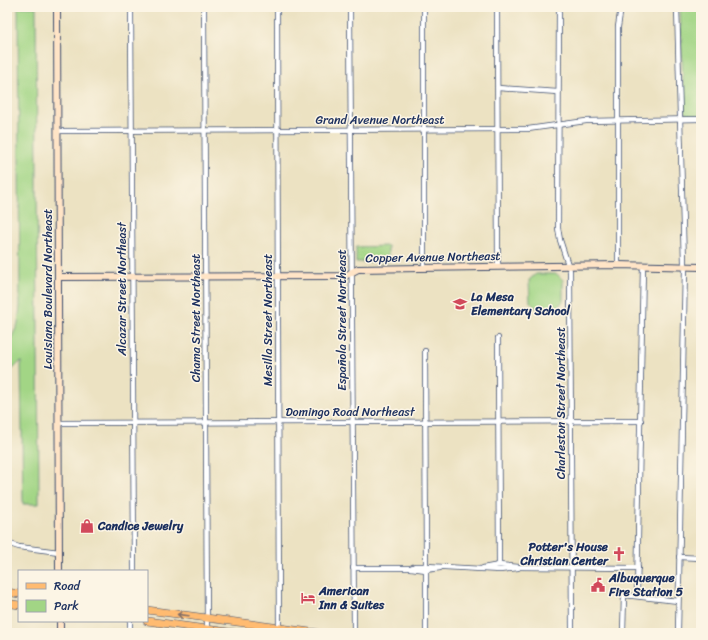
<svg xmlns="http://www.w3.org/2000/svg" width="708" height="640" font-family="Sriracha,sans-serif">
<rect width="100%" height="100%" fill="#fcf5e5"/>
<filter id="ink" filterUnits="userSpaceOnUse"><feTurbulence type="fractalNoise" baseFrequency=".025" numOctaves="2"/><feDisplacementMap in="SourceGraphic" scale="8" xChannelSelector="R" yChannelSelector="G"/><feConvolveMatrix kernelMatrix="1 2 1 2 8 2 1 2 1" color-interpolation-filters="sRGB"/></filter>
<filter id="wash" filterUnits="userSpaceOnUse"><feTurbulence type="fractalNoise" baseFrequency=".012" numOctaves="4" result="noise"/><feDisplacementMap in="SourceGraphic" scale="16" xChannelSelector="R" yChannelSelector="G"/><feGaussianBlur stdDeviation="0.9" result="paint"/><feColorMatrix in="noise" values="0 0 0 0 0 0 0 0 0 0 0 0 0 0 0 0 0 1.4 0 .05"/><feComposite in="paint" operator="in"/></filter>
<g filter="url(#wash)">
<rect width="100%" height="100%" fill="#ece2c2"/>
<g fill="#a2d585" stroke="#5e8272">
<path d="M 18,7 L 36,7 L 39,504 L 23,504 L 21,361 L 7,375 L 7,347 L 18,324 L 20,306 Z"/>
<path d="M 680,7 L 701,7 L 701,117 L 689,117 L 684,110 Z"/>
<path d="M 388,246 L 388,262 L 356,262 L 356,247 Z"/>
<path d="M 536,274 L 557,274 L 563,280 L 563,301 L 557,308 L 536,308 L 530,302 L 529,280 Z"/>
</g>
</g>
<g filter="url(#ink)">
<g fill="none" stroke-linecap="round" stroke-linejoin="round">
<defs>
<g id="street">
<path d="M 131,7 L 134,571"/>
<path d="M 204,7 L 207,629"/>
<path d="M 277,7 L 279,633"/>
<path d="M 350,7 L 354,633"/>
<path d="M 424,7 L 424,268"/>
<path d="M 497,7 L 498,267"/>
<path d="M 559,7 L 558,228 L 560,240 L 570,271 L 572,633"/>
<path d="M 677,7 L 684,263"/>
<path d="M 498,88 L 558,92"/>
<path d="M 58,131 L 528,129 L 586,121 L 701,119"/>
<path d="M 618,265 L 618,27 L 621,7"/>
<path d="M 498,338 L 499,565"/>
<path d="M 425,351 L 426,566"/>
<path d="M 59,423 L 641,421"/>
<path d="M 7,543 L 19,547 L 59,552"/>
<path d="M 679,557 L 701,558"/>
<path d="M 353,568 L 411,568 L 426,570 L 440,568"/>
<path d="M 411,568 L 415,566 L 426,566 L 500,570 L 518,568"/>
<path d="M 483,568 L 499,565 L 519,567 L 638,568"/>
<path d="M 637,595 L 643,265"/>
<path d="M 130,621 L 130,633"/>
<path d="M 426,633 L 426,570"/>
<path d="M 623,633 L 624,595 L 678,601"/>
<path d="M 678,633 L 685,267"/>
</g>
<g id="secondary">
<path d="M 57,7 L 59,571"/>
<path d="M 59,277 L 345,276 L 358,269 L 618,265 L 701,267"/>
<path d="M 60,621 L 60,633"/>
</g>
<g id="primary">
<path d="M 7,592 L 19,594"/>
<path d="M 7,603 L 19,605"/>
<path d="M 147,610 L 318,633"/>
<path d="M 147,621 L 236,633"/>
</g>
</defs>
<use href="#street" stroke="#3a4a6d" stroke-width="6"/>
<use href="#secondary" stroke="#3a4a6d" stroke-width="8"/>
<use href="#primary" stroke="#3a4a6d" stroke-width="8"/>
<use href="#street" stroke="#fff" stroke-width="4.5"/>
<use href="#secondary" stroke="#ffe4c6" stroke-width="6"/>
<use href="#primary" stroke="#ffbb71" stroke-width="7"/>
</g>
<defs><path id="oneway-shaft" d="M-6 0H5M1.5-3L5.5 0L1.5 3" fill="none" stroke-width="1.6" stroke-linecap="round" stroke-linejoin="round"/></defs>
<use stroke="#826e67" href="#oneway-shaft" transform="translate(183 615) rotate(-173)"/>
</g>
<defs>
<symbol id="school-bare" viewBox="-9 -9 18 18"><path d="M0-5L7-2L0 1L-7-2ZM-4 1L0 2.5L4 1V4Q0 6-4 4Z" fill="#d1495b" stroke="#fcf5e5" stroke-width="2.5" paint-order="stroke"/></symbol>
<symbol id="shop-bare" viewBox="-9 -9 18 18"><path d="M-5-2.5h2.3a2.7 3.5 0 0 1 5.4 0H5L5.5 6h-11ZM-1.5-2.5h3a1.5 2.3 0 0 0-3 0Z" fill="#d1495b" stroke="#fcf5e5" stroke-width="2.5" paint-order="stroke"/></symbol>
<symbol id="church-bare" viewBox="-9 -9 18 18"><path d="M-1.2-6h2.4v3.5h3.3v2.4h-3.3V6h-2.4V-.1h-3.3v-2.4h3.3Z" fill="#d1495b" stroke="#fcf5e5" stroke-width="2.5" paint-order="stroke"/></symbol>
<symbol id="civic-bare" viewBox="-9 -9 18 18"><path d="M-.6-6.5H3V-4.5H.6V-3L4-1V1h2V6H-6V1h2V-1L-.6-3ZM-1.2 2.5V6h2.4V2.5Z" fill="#d1495b" stroke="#fcf5e5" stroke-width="2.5" paint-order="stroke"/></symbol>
<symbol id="hotel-bare" viewBox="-9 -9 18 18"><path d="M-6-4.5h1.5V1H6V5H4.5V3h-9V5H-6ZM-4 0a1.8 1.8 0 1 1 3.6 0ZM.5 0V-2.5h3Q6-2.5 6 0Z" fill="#d1495b" stroke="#fcf5e5" stroke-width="2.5" paint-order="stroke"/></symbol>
</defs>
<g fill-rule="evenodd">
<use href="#school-bare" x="450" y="294" width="20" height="20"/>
<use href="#shop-bare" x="77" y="516" width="20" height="20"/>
<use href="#church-bare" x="609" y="544" width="20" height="20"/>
<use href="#civic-bare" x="588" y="575" width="20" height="20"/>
<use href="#hotel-bare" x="298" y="588" width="20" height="20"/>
</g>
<g text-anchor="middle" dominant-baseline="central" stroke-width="3" stroke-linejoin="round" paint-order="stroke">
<g font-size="12" fill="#1b2f5e" stroke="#fcf5e5">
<text x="380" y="120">Grand Avenue Northeast</text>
<text transform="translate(433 257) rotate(-1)">Copper Avenue Northeast</text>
<text transform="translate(48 289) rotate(-90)">Louisiana Boulevard Northeast</text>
<text transform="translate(122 289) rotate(-90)">Alcazar Street Northeast</text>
<text transform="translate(196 318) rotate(-90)">Chama Street Northeast</text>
<text transform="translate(268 320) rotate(-90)">Mesilla Street Northeast</text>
<text transform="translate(342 320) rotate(-90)">Española Street Northeast</text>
<text transform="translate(561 403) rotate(-90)">Charleston Street Northeast</text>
<text x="350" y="412">Domingo Road Northeast</text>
</g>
<g font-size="12" font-weight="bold" fill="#1b2f5e" stroke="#fcf5e5" text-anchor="start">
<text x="471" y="297">La Mesa<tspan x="471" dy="14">Elementary School</tspan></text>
<text x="98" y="526">Candice Jewelry</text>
<text x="608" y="547" text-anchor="end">Potter's House<tspan x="608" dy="14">Christian Center</tspan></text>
<text x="609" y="578">Albuquerque<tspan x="609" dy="14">Fire Station 5</tspan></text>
<text x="319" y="591">American<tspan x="319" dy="14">Inn &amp; Suites</tspan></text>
</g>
</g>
<rect width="708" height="640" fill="none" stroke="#fcf5e5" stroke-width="24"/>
<rect x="18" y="570" width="130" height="52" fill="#fcf5e5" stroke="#a2a6af"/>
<rect x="26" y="583" width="20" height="6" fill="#ffbb71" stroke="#a2a6af"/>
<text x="54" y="590" font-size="12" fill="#1b2f5e">Road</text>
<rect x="26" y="600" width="20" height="12" fill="#a2d585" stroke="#a2a6af"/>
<text x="54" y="610" font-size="12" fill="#1b2f5e">Park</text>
</svg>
